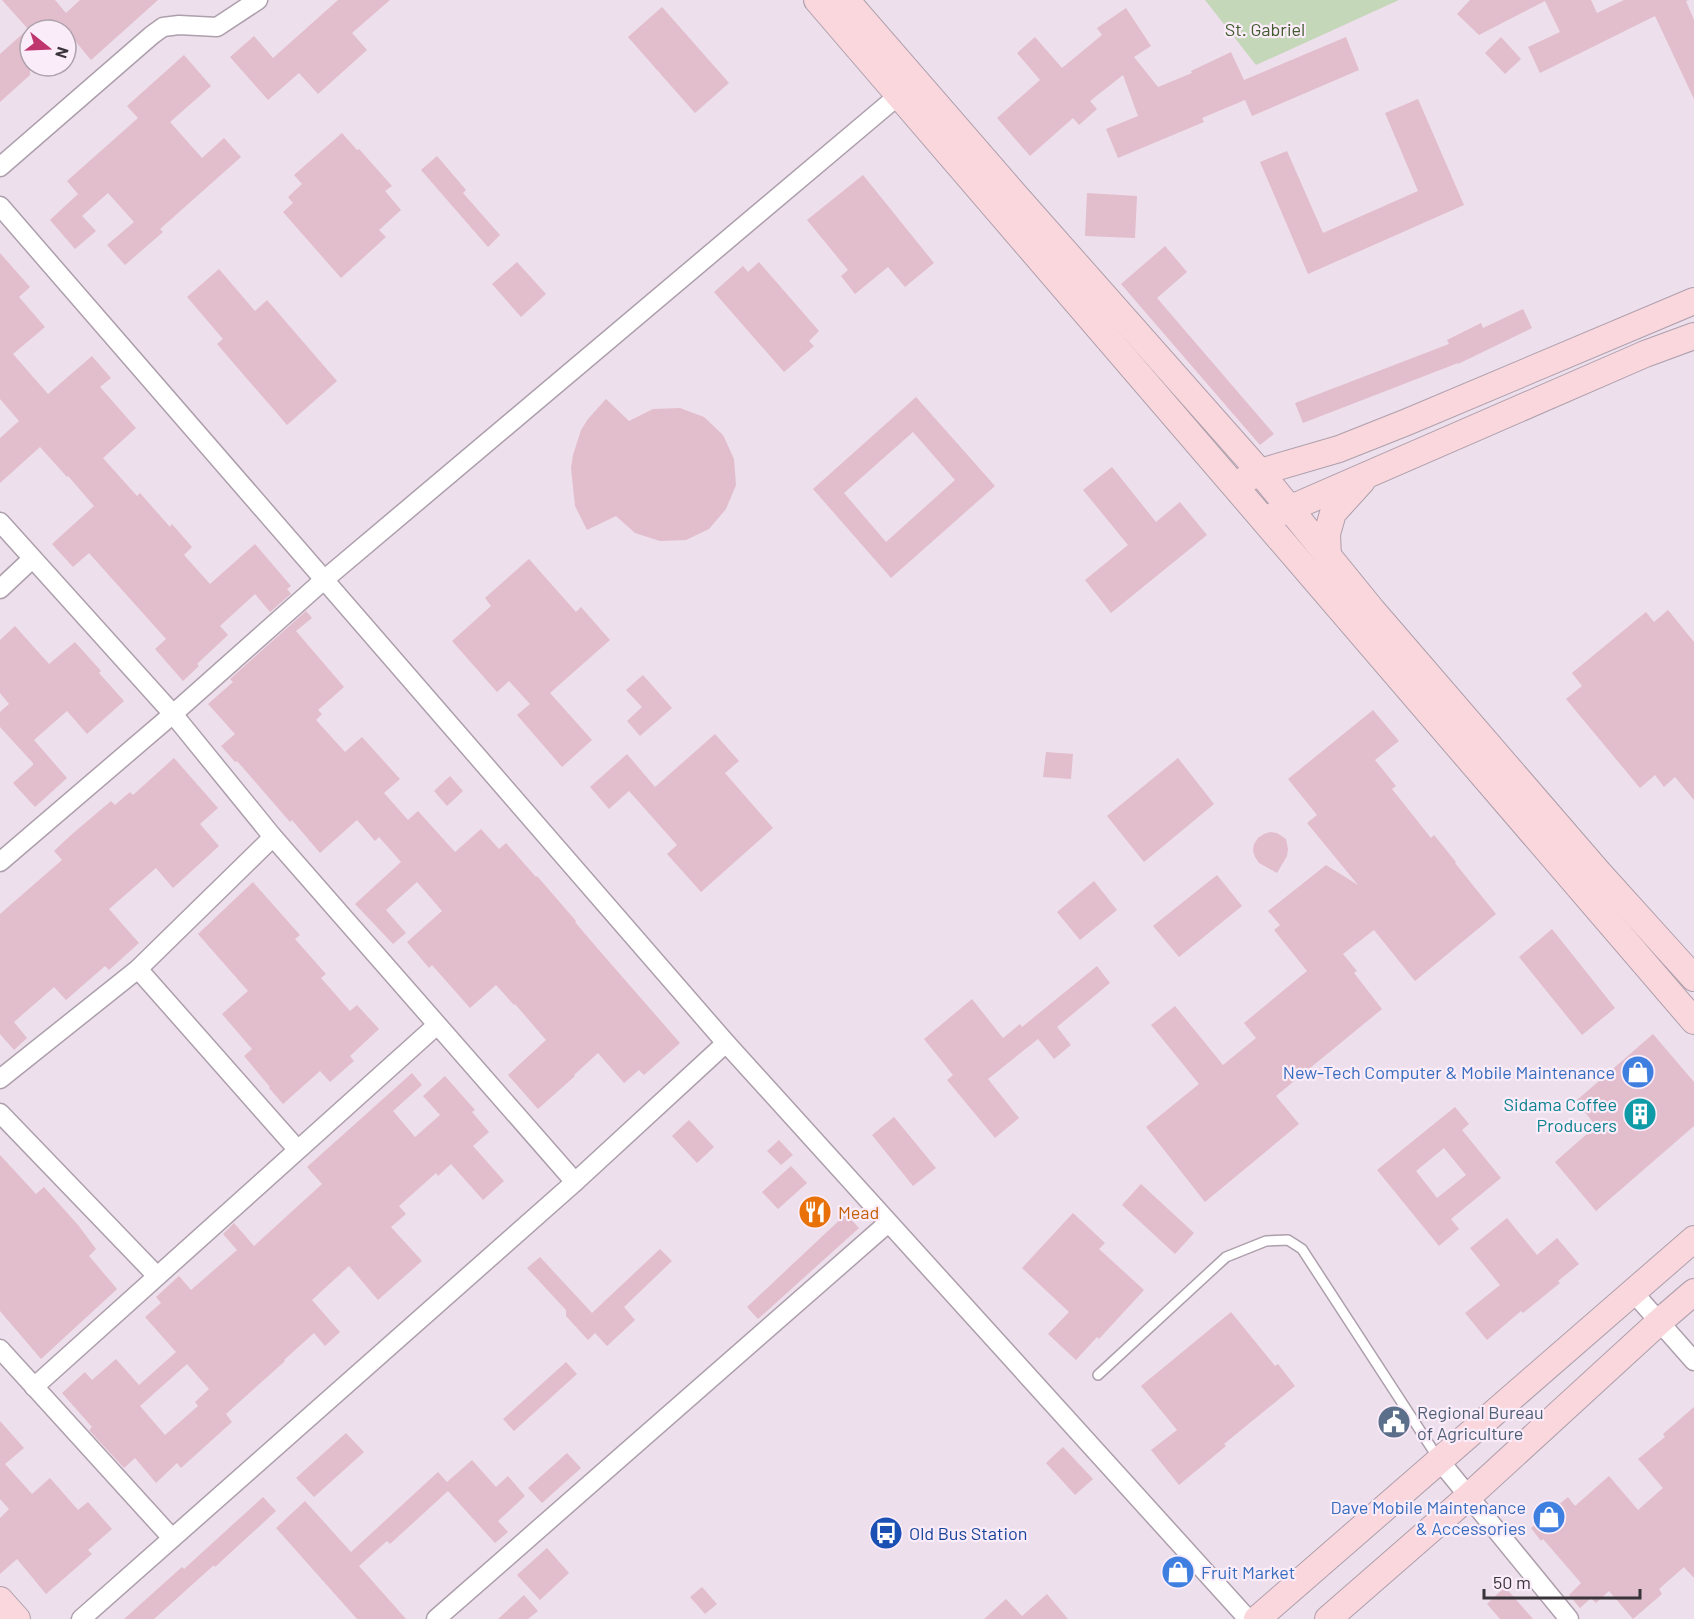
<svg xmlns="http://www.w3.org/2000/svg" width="1694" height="1619" font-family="Barlow,sans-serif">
<rect width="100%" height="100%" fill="#eedfec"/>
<path fill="#c4d7b9" d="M 1205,0 L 1399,0 L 1256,65 Z"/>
<g fill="#e2bdcc" fill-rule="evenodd">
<path d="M 2,0 L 55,0 L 66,13 L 80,0 L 158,0 L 91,60 L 66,30 L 30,30 L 30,75 L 0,102 L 0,54 L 28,29 Z"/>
<path d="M 338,0 L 390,0 L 352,33 L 367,50 L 318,94 L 299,73 L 268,100 L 230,57 L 254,36 L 273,58 Z"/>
<path d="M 1470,0 L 1591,0 L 1597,13 L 1624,0 L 1689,0 L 1686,1 L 1694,20 L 1694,99 L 1655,16 L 1540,73 L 1528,47 L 1560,32 L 1545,1 L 1479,35 L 1457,14 Z"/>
<path d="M 662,7 L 729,83 L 695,113 L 628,37 Z"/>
<path d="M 1126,8 L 1151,46 L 1134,57 L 1158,87 L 1192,73 L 1191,71 L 1231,52 L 1244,80 L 1346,37 L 1359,70 L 1252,116 L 1245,100 L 1202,118 L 1204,122 L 1118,158 L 1106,129 L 1138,116 L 1123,75 L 1090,101 L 1097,109 L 1079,125 L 1073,118 L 1030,156 L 997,118 L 1040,80 L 1017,53 L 1035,37 L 1062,68 L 1102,35 L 1097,28 Z"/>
<path d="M 1501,37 L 1521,59 L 1505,74 L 1485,53 Z"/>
<path d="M 184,55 L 211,86 L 170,122 L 202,158 L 224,138 L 241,157 L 160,229 L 163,232 L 125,265 L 107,245 L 134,222 L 108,193 L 82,216 L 96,231 L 75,249 L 50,220 L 78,194 L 67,181 L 138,118 L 127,106 Z"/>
<path d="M 1418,99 L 1464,205 L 1308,274 L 1260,162 L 1287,151 L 1323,233 L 1418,191 L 1385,113 Z"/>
<path d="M 342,133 L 357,150 L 359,149 L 392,186 L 385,191 L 401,210 L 379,230 L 386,237 L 341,278 L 283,212 L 293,203 L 288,197 L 302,184 L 294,175 Z"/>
<path d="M 437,156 L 466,190 L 463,193 L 500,235 L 488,247 L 421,170 Z"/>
<path d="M 863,175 L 934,263 L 905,287 L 888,267 L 855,294 L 841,276 L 848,270 L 807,220 Z"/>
<path d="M 1087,193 L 1137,196 L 1135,238 L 1085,236 Z"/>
<path d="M 1165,246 L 1187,272 L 1157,298 L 1274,434 L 1260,445 L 1121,284 Z"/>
<path d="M 0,253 L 30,287 L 19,297 L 45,327 L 13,354 L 48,394 L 92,356 L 111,378 L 100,387 L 136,428 L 103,458 L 137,496 L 140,493 L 170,527 L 172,524 L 192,547 L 184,555 L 210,584 L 255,544 L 291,586 L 287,589 L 291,594 L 270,612 L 255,594 L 220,626 L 228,635 L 197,664 L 199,666 L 183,681 L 155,649 L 166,639 L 89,553 L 73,567 L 52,544 L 94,506 L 68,476 L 67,477 L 40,447 L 0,483 L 0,438 L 19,421 L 0,399 Z"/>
<path d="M 517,262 L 546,294 L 521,317 L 492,284 Z"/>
<path d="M 759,262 L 819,331 L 809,341 L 814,346 L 784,372 L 714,292 L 743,266 L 748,272 Z"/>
<path d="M 219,269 L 255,311 L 267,300 L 337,381 L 287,425 L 217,344 L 223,339 L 187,297 Z"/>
<path d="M 1523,309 L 1532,328 L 1458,364 L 1458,363 L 1303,423 L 1295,403 L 1449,344 L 1447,340 L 1481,323 L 1483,328 Z"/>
<path d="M 916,397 L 995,486 L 891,578 L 813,489 ZM 913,432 L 955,480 L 886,542 L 844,493 Z"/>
<path d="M 606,399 L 629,421 L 653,409 L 680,408 L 704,417 L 723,435 L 734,459 L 736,485 L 726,509 L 709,529 L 686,540 L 660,541 L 635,533 L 616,516 L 587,530 L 575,506 L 571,468 L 573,455 L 581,430 L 588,419 Z"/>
<path d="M 1112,467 L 1156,522 L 1180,502 L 1207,535 L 1111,613 L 1085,580 L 1128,545 L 1083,490 Z"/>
<path d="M 529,559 L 576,612 L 581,607 L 610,640 L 550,693 L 592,740 L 562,767 L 517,715 L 530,704 L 509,681 L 497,692 L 452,641 L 491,606 L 485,598 Z"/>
<path d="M 1668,610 L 1694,642 L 1694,800 L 1675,777 L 1664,787 L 1655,775 L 1640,788 L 1566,699 L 1582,686 L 1572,673 L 1646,612 L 1654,622 Z"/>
<path d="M 306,611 L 312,618 L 296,631 L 344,687 L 318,710 L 322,714 L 316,720 L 345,752 L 362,737 L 400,779 L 384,793 L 408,820 L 418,811 L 455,852 L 481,829 L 499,849 L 506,843 L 536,877 L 537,876 L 576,921 L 575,922 L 598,949 L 680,1043 L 644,1075 L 639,1070 L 624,1083 L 598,1053 L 574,1075 L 575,1076 L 538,1109 L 508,1075 L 546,1040 L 515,1004 L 514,1005 L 496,985 L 470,1008 L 432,965 L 429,968 L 407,942 L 442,911 L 417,882 L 386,910 L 406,933 L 393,944 L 355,904 L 401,862 L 379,837 L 375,841 L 357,820 L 320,853 L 292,820 L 290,822 L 237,761 L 235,762 L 221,746 L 235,734 L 208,704 L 233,682 L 230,679 Z"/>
<path d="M 15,626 L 49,664 L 75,642 L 101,671 L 99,673 L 124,701 L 87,734 L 67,711 L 34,740 L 67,778 L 35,807 L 13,783 L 33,765 L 33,763 L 0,727 L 0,712 L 9,704 L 0,693 L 0,640 Z"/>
<path d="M 643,675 L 672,708 L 640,736 L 627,721 L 642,707 L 626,690 Z"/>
<path d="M 1373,710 L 1399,741 L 1375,760 L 1396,786 L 1392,789 L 1431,838 L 1434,835 L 1456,862 L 1455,863 L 1496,914 L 1415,981 L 1374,930 L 1343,954 L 1357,971 L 1354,973 L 1382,1009 L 1276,1096 L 1299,1124 L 1205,1202 L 1146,1127 L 1199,1084 L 1151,1025 L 1175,1006 L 1223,1065 L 1256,1038 L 1244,1023 L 1307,971 L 1274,930 L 1280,925 L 1268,911 L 1326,865 L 1358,885 L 1307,823 L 1317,815 L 1288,779 Z"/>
<path d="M 715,734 L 739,761 L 725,773 L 773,828 L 701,892 L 667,854 L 677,845 L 629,791 L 609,809 L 590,787 L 627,754 L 655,787 Z"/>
<path d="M 1046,752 L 1073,754 L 1071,779 L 1043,777 Z"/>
<path d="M 174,758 L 218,808 L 200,824 L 219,846 L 173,888 L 156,868 L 109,909 L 139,943 L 109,970 L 105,966 L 66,1000 L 54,987 L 14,1022 L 27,1038 L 14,1050 L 0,1034 L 0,914 L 62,860 L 54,851 L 71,835 L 111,801 L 115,805 L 130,792 L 133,795 Z"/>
<path d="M 1178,758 L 1214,804 L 1144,862 L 1107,816 Z"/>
<path d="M 450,776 L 463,791 L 447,806 L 434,791 Z"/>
<path d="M 1270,832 L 1277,833 L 1286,839 L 1288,849 L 1287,856 L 1277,873 L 1259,863 L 1255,857 L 1253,851 L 1254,844 L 1258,838 L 1264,834 Z"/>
<path d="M 1217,875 L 1242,906 L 1179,957 L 1153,926 Z"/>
<path d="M 1094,881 L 1117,910 L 1080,940 L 1057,912 Z"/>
<path d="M 253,882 L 300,935 L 295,939 L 326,974 L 321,978 L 350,1011 L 357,1005 L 379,1029 L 350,1056 L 354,1061 L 330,1082 L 320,1071 L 283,1104 L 269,1088 L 270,1087 L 244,1056 L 252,1049 L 222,1014 L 248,991 L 198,934 Z"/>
<path d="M 1552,929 L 1615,1008 L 1582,1035 L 1519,957 Z"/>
<path d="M 1097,966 L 1110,983 L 1057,1027 L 1071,1045 L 1054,1059 L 1038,1039 L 988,1079 L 1019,1118 L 995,1138 L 947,1080 L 953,1075 L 924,1039 L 972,999 L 1003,1038 L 1020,1024 L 1022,1027 Z"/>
<path d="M 1653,1034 L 1694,1082 L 1694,1126 L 1596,1211 L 1555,1162 L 1596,1126 L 1576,1101 Z"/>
<path d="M 412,1073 L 422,1085 L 393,1111 L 415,1137 L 440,1115 L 423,1096 L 445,1076 L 475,1110 L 472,1112 L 489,1132 L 473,1146 L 504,1181 L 483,1200 L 451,1164 L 438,1176 L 436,1173 L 399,1206 L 406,1214 L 391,1227 L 422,1261 L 378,1300 L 349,1266 L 312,1300 L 340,1332 L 325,1346 L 314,1333 L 284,1360 L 285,1361 L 226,1414 L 232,1422 L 181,1468 L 177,1463 L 156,1483 L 135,1458 L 124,1468 L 89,1430 L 92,1427 L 62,1393 L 85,1372 L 92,1380 L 116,1359 L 139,1385 L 176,1352 L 145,1317 L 161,1303 L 156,1297 L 179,1276 L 191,1290 L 237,1250 L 223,1234 L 234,1223 L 254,1246 L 322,1184 L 307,1167 ZM 187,1364 L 209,1389 L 195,1402 L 198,1406 L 165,1435 L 140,1406 Z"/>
<path d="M 1455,1107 L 1469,1124 L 1462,1130 L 1501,1178 L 1451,1219 L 1459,1229 L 1439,1246 L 1377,1170 ZM 1444,1148 L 1466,1175 L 1437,1198 L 1416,1171 Z"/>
<path d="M 894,1117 L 936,1168 L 913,1186 L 872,1135 Z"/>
<path d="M 689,1120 L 714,1147 L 697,1163 L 672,1136 Z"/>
<path d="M 779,1140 L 793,1155 L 781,1165 L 767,1151 Z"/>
<path d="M 0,1155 L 36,1194 L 44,1187 L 78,1225 L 96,1249 L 89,1256 L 117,1289 L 41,1359 L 0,1311 Z"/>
<path d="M 791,1166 L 807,1183 L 778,1209 L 762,1192 Z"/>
<path d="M 1141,1184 L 1194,1233 L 1175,1254 L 1122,1205 Z"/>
<path d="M 1073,1213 L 1105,1243 L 1099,1249 L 1144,1290 L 1099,1339 L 1097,1337 L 1076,1360 L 1048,1334 L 1069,1312 L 1022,1268 Z"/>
<path d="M 846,1214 L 859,1228 L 758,1319 L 747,1307 Z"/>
<path d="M 1507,1218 L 1537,1255 L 1557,1238 L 1579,1264 L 1558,1281 L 1560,1283 L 1523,1313 L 1521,1311 L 1487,1340 L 1465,1313 L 1500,1285 L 1470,1248 Z"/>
<path d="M 660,1249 L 672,1261 L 624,1307 L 635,1320 L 607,1346 L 595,1333 L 588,1340 L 566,1316 L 566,1310 L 527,1268 L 540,1257 L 592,1313 Z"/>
<path d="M 1231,1312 L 1275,1366 L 1278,1364 L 1295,1386 L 1224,1444 L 1226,1446 L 1179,1485 L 1151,1450 L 1177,1430 L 1141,1386 Z"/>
<path d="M 566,1362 L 577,1374 L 514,1431 L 503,1419 Z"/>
<path d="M 1694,1407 L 1694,1578 L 1684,1567 L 1659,1589 L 1662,1594 L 1633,1619 L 1609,1591 L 1596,1603 L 1591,1598 L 1580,1608 L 1569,1595 L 1581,1583 L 1543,1539 L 1541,1541 L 1531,1528 L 1568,1497 L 1575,1506 L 1609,1476 L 1638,1510 L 1663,1488 L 1638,1459 L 1665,1437 L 1663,1434 Z"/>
<path d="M 0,1421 L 24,1448 L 5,1464 L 32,1494 L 50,1478 L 78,1510 L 88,1502 L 112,1529 L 88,1550 L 92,1554 L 46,1594 L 17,1559 L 0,1574 L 0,1518 L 9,1509 L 0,1499 Z"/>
<path d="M 346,1433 L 364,1452 L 314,1497 L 296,1478 Z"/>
<path d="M 1063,1447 L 1093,1479 L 1075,1495 L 1046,1463 Z"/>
<path d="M 567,1453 L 581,1468 L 542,1503 L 528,1488 Z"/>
<path d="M 472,1460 L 496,1487 L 508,1476 L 525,1496 L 498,1521 L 508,1532 L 495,1543 L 448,1491 L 390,1544 L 387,1541 L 359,1566 L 406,1619 L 357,1619 L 276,1528 L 305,1501 L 351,1552 L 438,1472 L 447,1482 Z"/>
<path d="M 263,1497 L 276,1511 L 215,1567 L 214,1565 L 154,1619 L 124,1619 L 182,1567 L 184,1569 Z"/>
<path d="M 547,1548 L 569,1573 L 540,1600 L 517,1575 Z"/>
<path d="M 702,1587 L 717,1604 L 705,1614 L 690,1597 Z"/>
<path d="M 1505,1587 L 1533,1619 L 1500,1619 L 1487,1604 Z"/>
<path d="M 1047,1594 L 1068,1619 L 984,1619 L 1006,1599 L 1022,1616 Z"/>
<path d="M 524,1595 L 538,1611 L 528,1619 L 498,1619 Z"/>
</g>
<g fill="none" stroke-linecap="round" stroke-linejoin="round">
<defs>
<path id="lane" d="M 1098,1375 L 1226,1257 L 1266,1241 L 1288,1240 L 1302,1249 L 1438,1458"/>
<g id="street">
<path d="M 0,167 L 152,35 L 163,27 L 179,25 L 217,27 L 258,0"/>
<path d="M 0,206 L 726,1043 L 1248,1619"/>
<path d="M 0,522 L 173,714 L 273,837 L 575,1182"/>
<path d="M 0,589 L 32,559"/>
<path d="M 0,862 L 173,714 L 325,579 L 899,95"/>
<path d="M 138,969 L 297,1149"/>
<path d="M 0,1079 L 138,969 L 273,837"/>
<path d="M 0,1113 L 157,1276"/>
<path d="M 1633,1292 L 1694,1361"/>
<path d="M 0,1349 L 172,1538"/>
<path d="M 34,1387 L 437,1025"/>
<path d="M 1439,1460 L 1569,1619"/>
<path d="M 81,1619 L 575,1182 L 726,1043"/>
<path d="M 436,1619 L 888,1223"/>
</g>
<g id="secondary">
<path d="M 817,0 L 1694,1021"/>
<path d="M 846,0 L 1015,195 L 1260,472 L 1373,611 L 1599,873 L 1694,978"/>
<path d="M 1246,479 L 1260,472 L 1339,449 L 1407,422 L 1694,301"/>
<path d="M 1275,515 L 1645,354 L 1694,336"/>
<path d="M 1328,557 L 1327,534 L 1333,513 L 1362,481"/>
<path d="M 0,1600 L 17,1619"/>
<path d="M 1257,1619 L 1694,1239"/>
<path d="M 1328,1619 L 1468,1497 L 1659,1322 L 1694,1292"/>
</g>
</defs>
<use href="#lane" stroke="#ad9fac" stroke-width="12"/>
<use href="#street" stroke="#ad9fac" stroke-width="21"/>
<use href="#secondary" stroke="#ad9fac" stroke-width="28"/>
<use href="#lane" stroke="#fff" stroke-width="9"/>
<use href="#street" stroke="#fff" stroke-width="18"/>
<use href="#secondary" stroke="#fad7dc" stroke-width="26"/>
</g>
<defs>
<symbol id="shop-disc" viewBox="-11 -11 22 22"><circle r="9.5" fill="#3f7fe0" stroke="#fbecfa"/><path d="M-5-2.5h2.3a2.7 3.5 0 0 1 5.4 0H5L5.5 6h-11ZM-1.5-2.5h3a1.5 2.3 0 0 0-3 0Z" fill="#fff"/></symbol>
<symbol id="building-disc" viewBox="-11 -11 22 22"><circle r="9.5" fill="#0f9aa8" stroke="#fbecfa"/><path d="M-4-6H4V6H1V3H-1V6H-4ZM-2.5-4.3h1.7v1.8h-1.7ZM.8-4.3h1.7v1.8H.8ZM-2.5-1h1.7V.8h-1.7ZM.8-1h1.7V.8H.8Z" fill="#fff"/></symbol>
<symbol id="restaurant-disc" viewBox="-11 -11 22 22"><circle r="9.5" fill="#e8710a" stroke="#fbecfa"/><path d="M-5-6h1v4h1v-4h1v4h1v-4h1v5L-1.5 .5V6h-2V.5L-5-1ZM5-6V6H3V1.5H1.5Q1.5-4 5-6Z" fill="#fff"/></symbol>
<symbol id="civic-disc" viewBox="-11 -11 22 22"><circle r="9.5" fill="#5c6f8a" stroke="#fbecfa"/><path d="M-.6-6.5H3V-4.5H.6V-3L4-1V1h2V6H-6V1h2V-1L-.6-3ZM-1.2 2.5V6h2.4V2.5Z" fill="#fff"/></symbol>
<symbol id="bus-disc" viewBox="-11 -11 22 22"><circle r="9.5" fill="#1a4fb4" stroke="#fbecfa"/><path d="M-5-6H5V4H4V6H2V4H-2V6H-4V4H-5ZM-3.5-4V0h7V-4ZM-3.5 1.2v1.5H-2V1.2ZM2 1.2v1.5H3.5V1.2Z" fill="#fff"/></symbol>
</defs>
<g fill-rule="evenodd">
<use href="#shop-disc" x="1619" y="1053" width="38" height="38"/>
<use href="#building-disc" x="1621" y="1095" width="38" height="38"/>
<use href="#restaurant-disc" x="796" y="1193" width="38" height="38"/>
<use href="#civic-disc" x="1375" y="1403" width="38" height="38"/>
<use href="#shop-disc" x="1530" y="1498" width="38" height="38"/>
<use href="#bus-disc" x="867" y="1514" width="38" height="38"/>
<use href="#shop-disc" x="1159" y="1553" width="38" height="38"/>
</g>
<g text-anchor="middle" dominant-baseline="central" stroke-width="4.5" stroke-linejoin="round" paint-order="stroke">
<g font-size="18" fill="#405c2e" stroke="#fbecfa">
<text x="1265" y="29">St. Gabriel</text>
</g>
<g font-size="18" fill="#366cbe" stroke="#fbecfa" text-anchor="end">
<text x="1615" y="1072">New-Tech Computer &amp; Mobile Maintenance</text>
<text x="1526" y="1507">Dave Mobile Maintenance<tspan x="1526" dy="21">&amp; Accessories</tspan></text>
<text x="1201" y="1572" text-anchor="start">Fruit Market</text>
</g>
<g font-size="18" fill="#0d838f" stroke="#fbecfa" text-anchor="end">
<text x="1617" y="1104">Sidama Coffee<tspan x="1617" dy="21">Producers</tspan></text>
</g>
<g font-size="18" fill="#c56008" stroke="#fbecfa" text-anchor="start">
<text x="838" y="1212">Mead</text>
</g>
<g font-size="18" fill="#4e5e75" stroke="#fbecfa" text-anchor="start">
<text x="1417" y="1412">Regional Bureau<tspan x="1417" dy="21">of Agriculture</tspan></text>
</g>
<g font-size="18" fill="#164399" stroke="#fbecfa" text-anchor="start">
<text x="909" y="1533">Old Bus Station</text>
</g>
</g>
<g transform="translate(48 48) rotate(108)"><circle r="28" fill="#fbecfa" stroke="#ada2ad" stroke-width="1.5"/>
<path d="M0-4.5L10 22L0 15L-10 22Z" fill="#bf356e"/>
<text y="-9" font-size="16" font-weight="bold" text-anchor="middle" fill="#393439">N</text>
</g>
<path d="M1484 1589v9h156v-9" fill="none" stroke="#393439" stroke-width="3"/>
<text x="1493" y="1589" font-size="18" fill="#393439" stroke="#fbecfa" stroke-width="4.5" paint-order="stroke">50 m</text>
</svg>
